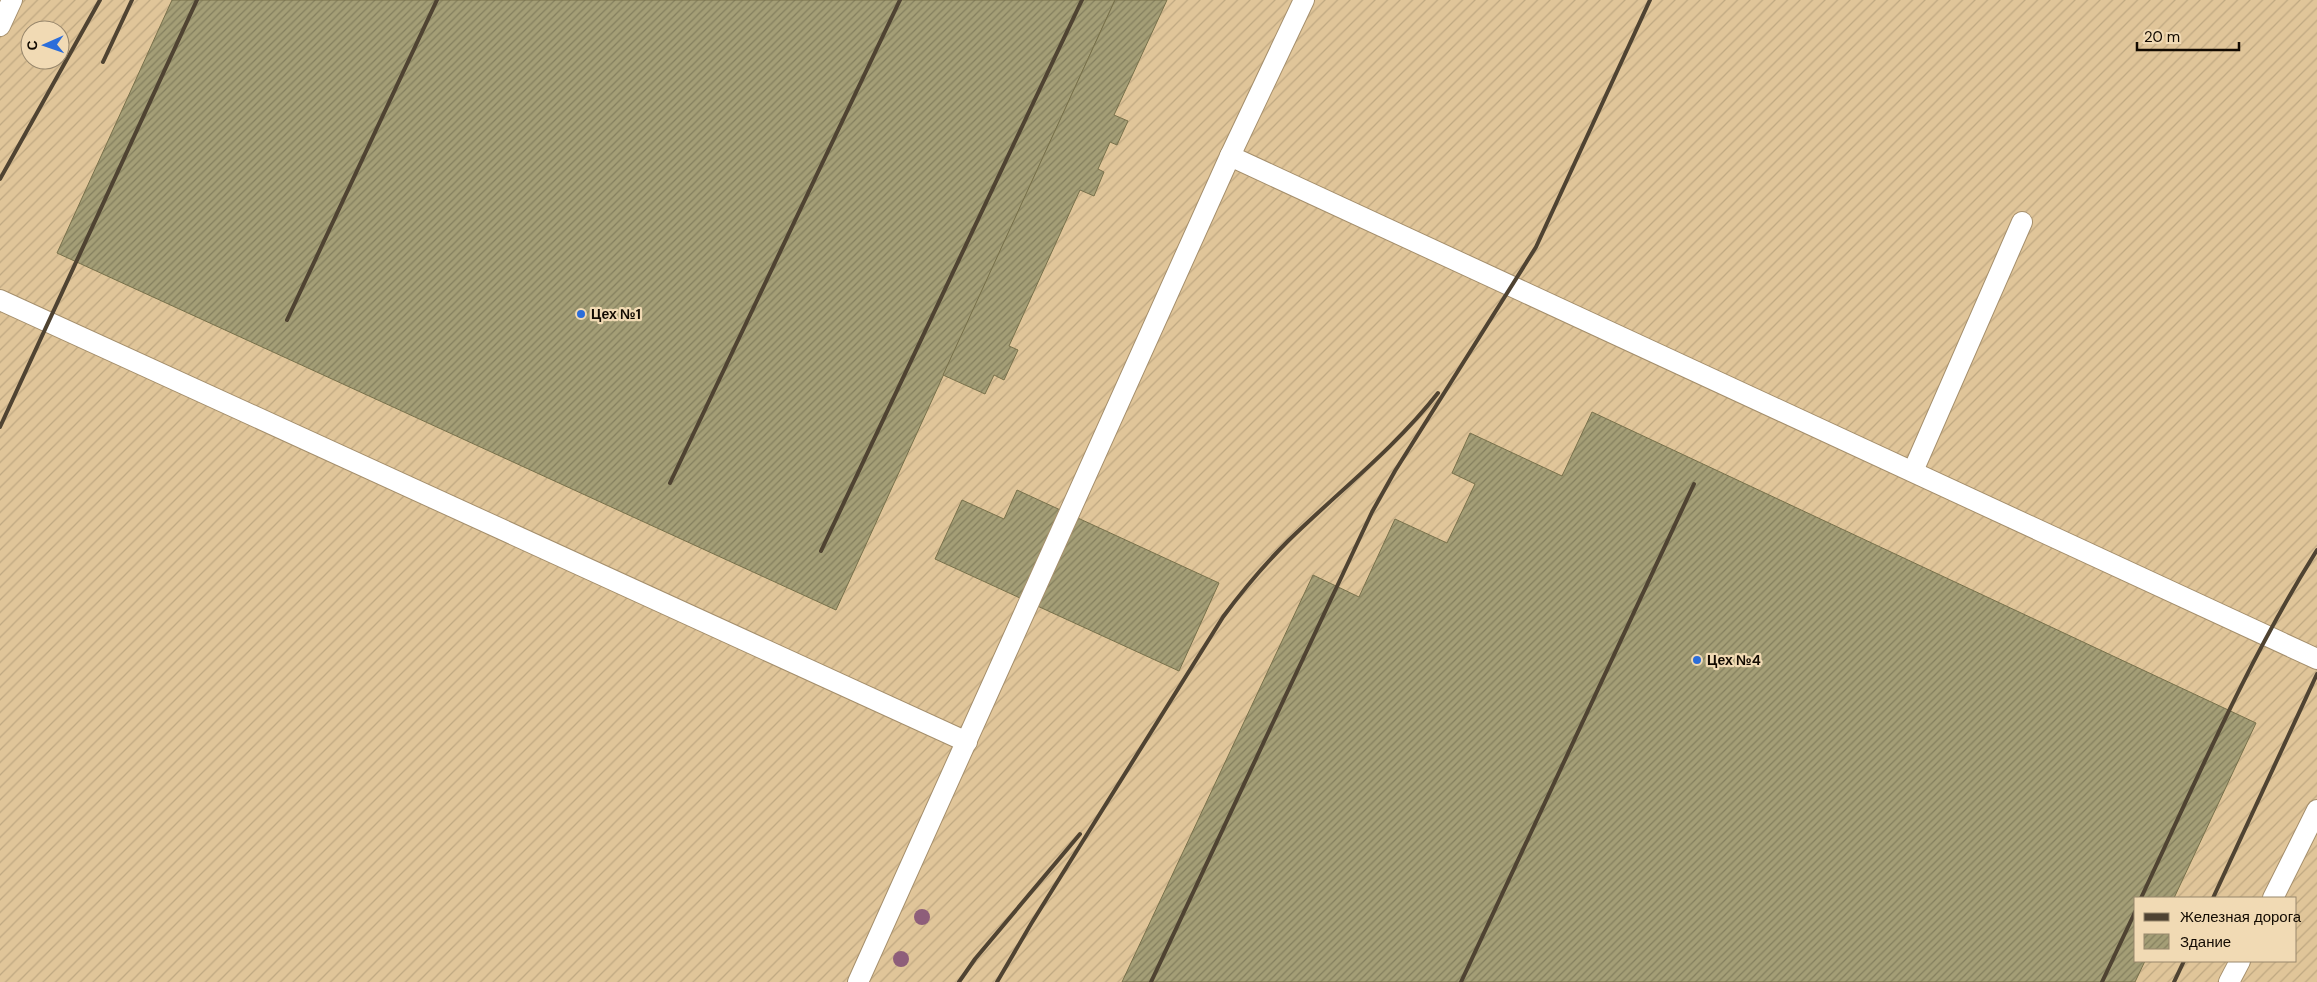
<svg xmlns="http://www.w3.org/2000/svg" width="2317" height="982" font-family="'DM Sans',sans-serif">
<defs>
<pattern id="industrial-furrows" width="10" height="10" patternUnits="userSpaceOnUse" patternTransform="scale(1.25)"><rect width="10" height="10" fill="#e0c599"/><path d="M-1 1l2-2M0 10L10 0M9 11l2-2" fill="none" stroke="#bfa882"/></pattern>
<pattern id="building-hatch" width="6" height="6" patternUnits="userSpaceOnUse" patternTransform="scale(1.25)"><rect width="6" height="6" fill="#a49e76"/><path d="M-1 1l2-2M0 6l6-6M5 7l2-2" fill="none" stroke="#847f5e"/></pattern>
</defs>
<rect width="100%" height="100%" fill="#e4cda8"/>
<path fill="url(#industrial-furrows)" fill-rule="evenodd" d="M 0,0 L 2317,0 L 2317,982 L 0,982 ZM 30,30 L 60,30 L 60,60 L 30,60 ZM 2136,898 L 2296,898 L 2296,961 L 2136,961 Z"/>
<g fill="url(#building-hatch)" stroke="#78714b">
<path d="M 172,0 L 1115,0 L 836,610 L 57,253 Z"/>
<path d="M 1115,0 L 1167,0 L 1114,115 L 1128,121 L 1117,145 L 1110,142 L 1098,169 L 1104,172 L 1094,196 L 1080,190 L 1009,346 L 1018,350 L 1004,380 L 994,375 L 985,394 L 943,375 Z"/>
<path d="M 1592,412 L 2256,723 L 2174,898 L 2136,898 L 2136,961 L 2145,961 L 2135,982 L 1122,982 L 1313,575 L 1359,597 L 1395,519 L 1447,543 L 1475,484 L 1452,473 L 1470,433 L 1562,476 Z"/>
<path d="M 1017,490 L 1219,583 L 1179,671 L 935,559 L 962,500 L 1004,519 Z"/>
</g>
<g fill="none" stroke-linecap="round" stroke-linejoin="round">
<defs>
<g id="lane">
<path d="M 0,26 L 12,0"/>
<path d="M 1230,156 L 2317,659"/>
<path d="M 0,300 L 967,742"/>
<path d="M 1913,471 L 2022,222"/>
<path d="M 2273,898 L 2317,810"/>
<path d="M 858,982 L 1230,156 L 1304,0"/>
<path d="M 2229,982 L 2240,961"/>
</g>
</defs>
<use href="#lane" stroke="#a58f6c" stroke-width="22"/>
<use href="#lane" stroke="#fff" stroke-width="20"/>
<g stroke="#4f4332" stroke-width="4">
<path d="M 103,62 L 132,0"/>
<path d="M 0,179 L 100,0"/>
<path d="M 287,320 L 437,0"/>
<path d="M 0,427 L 197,0"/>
<path d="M 670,483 L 900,0"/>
<path d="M 821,551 L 1082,0"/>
<path d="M 2141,898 C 2196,781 2248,660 2317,550"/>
<path d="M 2213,898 L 2317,674"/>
<path d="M 959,982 L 975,959 L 1080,834"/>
<path d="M 997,982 L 1031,924 L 1223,617 C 1243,590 1264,565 1288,541 C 1338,492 1394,449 1438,393"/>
<path d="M 1151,982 L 1372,512 L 1395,471 L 1536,247 L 1650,0"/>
<path d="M 1461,982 L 1694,484"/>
<path d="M 2102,982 L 2136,910"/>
<path d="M 2174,982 L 2184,961"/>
</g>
</g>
<g fill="#8e5e7a">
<circle cx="922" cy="917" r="8"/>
<circle cx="901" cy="959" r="8"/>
</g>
<g fill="#2b6dda" stroke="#f1dab4" stroke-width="2">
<circle cx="581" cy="314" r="5"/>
<circle cx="1697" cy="660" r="5"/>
</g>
<g text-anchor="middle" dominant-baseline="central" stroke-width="4.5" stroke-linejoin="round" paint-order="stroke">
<g font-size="14" font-weight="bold" fill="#120a01" stroke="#f1dab4" text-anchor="start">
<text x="591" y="314">Цех №1</text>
<text x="1707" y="660">Цех №4</text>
</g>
</g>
<rect x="2134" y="897" width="162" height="65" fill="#f1dab4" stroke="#98876c"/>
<rect x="2144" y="913" width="25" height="8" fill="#4f4332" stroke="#98876c"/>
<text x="2180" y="922" font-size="15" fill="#120a01">Железная дорога</text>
<rect x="2144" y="934" width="25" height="15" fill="url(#building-hatch)" stroke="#98876c"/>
<text x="2180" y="947" font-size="15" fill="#120a01">Здание</text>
<g transform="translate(45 45) rotate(268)"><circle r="24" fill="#f1dab4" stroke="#98876c"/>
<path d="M0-4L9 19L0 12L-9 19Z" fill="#2b6dda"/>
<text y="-8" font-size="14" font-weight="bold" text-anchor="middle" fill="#120a01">С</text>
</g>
<path d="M2137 42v8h102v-8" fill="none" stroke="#120a01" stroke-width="2.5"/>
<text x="2144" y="42" font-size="15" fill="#120a01" stroke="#f1dab4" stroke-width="4" paint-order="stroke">20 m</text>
</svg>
